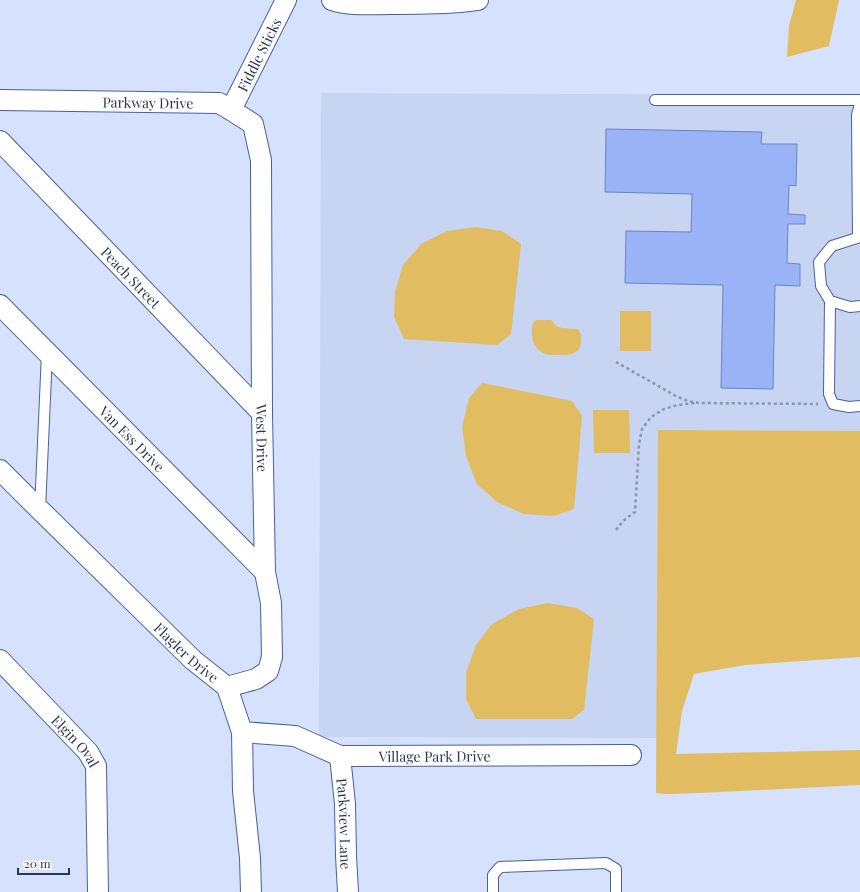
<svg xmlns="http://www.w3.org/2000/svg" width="860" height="892" font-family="'Playfair Display',serif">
<rect width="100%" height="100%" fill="#d6e2fd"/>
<path fill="#c7d4f2" d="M 321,93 L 860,95 L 860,431 L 658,430 L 657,738 L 319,737 Z"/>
<g fill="#e1bc61">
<path d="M 796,0 L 839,0 L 829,46 L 787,57 L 789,26 Z"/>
<path d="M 475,227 L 502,231 L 521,244 L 511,334 L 497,345 L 404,339 L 394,317 L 395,292 L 403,265 L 421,244 L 447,231 Z"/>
<rect x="620" y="311" width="31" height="40"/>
<path d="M 536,320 L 551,320 L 556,326 L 562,328 L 578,329 C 581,333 581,336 581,341 C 581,355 569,355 558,355 C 555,355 552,355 549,355 C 539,353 532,344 532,335 C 532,329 531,324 536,320 Z"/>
<path d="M 482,383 L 572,401 L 582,416 L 574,509 L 554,516 L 524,514 L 497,502 L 477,484 L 466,456 L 462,427 L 469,398 Z"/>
<path d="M 593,410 L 629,410 L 630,453 L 594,453 Z"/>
<path d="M 658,430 L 860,431 L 860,657 L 745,665 L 694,674 L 682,711 L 676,754 L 860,750 L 860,785 L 700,793 L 667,794 L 656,793 Z"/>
<path d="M 548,603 L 577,608 L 594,619 L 584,710 L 572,719 L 476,719 L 466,699 L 466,673 L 476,645 L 492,624 L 519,609 Z"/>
</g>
<path fill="#99b3f6" stroke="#6b84c3" d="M 606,129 L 762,132 L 761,144 L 797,144 L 796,186 L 789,185 L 788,214 L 805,215 L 805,224 L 788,224 L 787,263 L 800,264 L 800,286 L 775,285 L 773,389 L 721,388 L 723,285 L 625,283 L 626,231 L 691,232 L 692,194 L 605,192 Z"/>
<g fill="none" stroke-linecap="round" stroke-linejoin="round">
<defs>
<g id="service">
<path d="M 655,100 L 860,100"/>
<path d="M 858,237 L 857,115 L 860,104"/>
<path d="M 860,237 L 832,246 L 819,262 L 821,286 L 830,301 L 850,307 L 860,306"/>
<path d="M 830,301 L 829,394 L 833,404 L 849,407 L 860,406"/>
<path d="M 40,510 L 47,353"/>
<path d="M 493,892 L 493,875 L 500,867 L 606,863 L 616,869 L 616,892"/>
</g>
<g id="minor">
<path d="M 332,0 C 350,6 371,4 391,4 C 420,3 449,5 478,0"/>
<path id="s1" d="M 0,100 L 219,103 L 231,110 L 253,124 L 261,160 L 262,413 L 265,572 L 271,603 L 272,657 L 268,671 L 256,679 L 227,687"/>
<path id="s2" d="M 231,110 L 286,0"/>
<path id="s3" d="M 0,141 L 262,413"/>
<path id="s4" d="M 0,305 L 265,572"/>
<path id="s5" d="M 0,470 L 40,510 L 193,660 L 227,687 L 242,732 L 243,791 L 250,858 L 251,892"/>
<path id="s6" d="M 0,660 L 88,752 L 96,766 L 98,892"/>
<path id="s7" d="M 242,732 L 295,736 L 340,756 L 631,755"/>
<path id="s8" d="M 340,756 L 345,804 L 346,856 L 348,892"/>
</g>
</defs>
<use href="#service" stroke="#495f9b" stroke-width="12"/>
<use href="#minor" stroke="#495f9b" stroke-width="22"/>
<g stroke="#8a95b0" stroke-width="2.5" stroke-dasharray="3 3" stroke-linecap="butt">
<path d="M 616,362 L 676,396 L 688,401 L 699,403 L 818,404"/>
<path d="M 616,530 L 623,521 L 635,512 L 639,444 L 642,429 L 651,417 L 664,409 L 677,405 L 695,403"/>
</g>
<use href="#service" stroke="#fff" stroke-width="10"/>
<use href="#minor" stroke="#fff" stroke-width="20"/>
</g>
<g text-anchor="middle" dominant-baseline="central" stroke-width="3.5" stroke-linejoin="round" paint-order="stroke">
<g font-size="14" fill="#2a354f" stroke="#fff">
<text stroke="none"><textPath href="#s2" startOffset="62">Fiddle Sticks</textPath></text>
<text stroke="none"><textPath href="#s1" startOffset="148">Parkway Drive</textPath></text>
<text stroke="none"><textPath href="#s3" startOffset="189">Peach Street</textPath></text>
<text stroke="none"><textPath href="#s4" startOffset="188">Van Ess Drive</textPath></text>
<text stroke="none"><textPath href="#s1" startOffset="574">West Drive</textPath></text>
<text stroke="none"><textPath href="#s5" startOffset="261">Flagler Drive</textPath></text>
<text stroke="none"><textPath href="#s6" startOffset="111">Elgin Oval</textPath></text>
<text stroke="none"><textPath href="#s7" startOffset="197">Village Park Drive</textPath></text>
<text stroke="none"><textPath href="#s8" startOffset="68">Parkview Lane</textPath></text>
</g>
</g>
<path d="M18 868v6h51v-6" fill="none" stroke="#2a354f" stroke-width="2"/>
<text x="24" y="868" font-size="12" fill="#2a354f" stroke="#ffffff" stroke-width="3" paint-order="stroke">20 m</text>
</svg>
